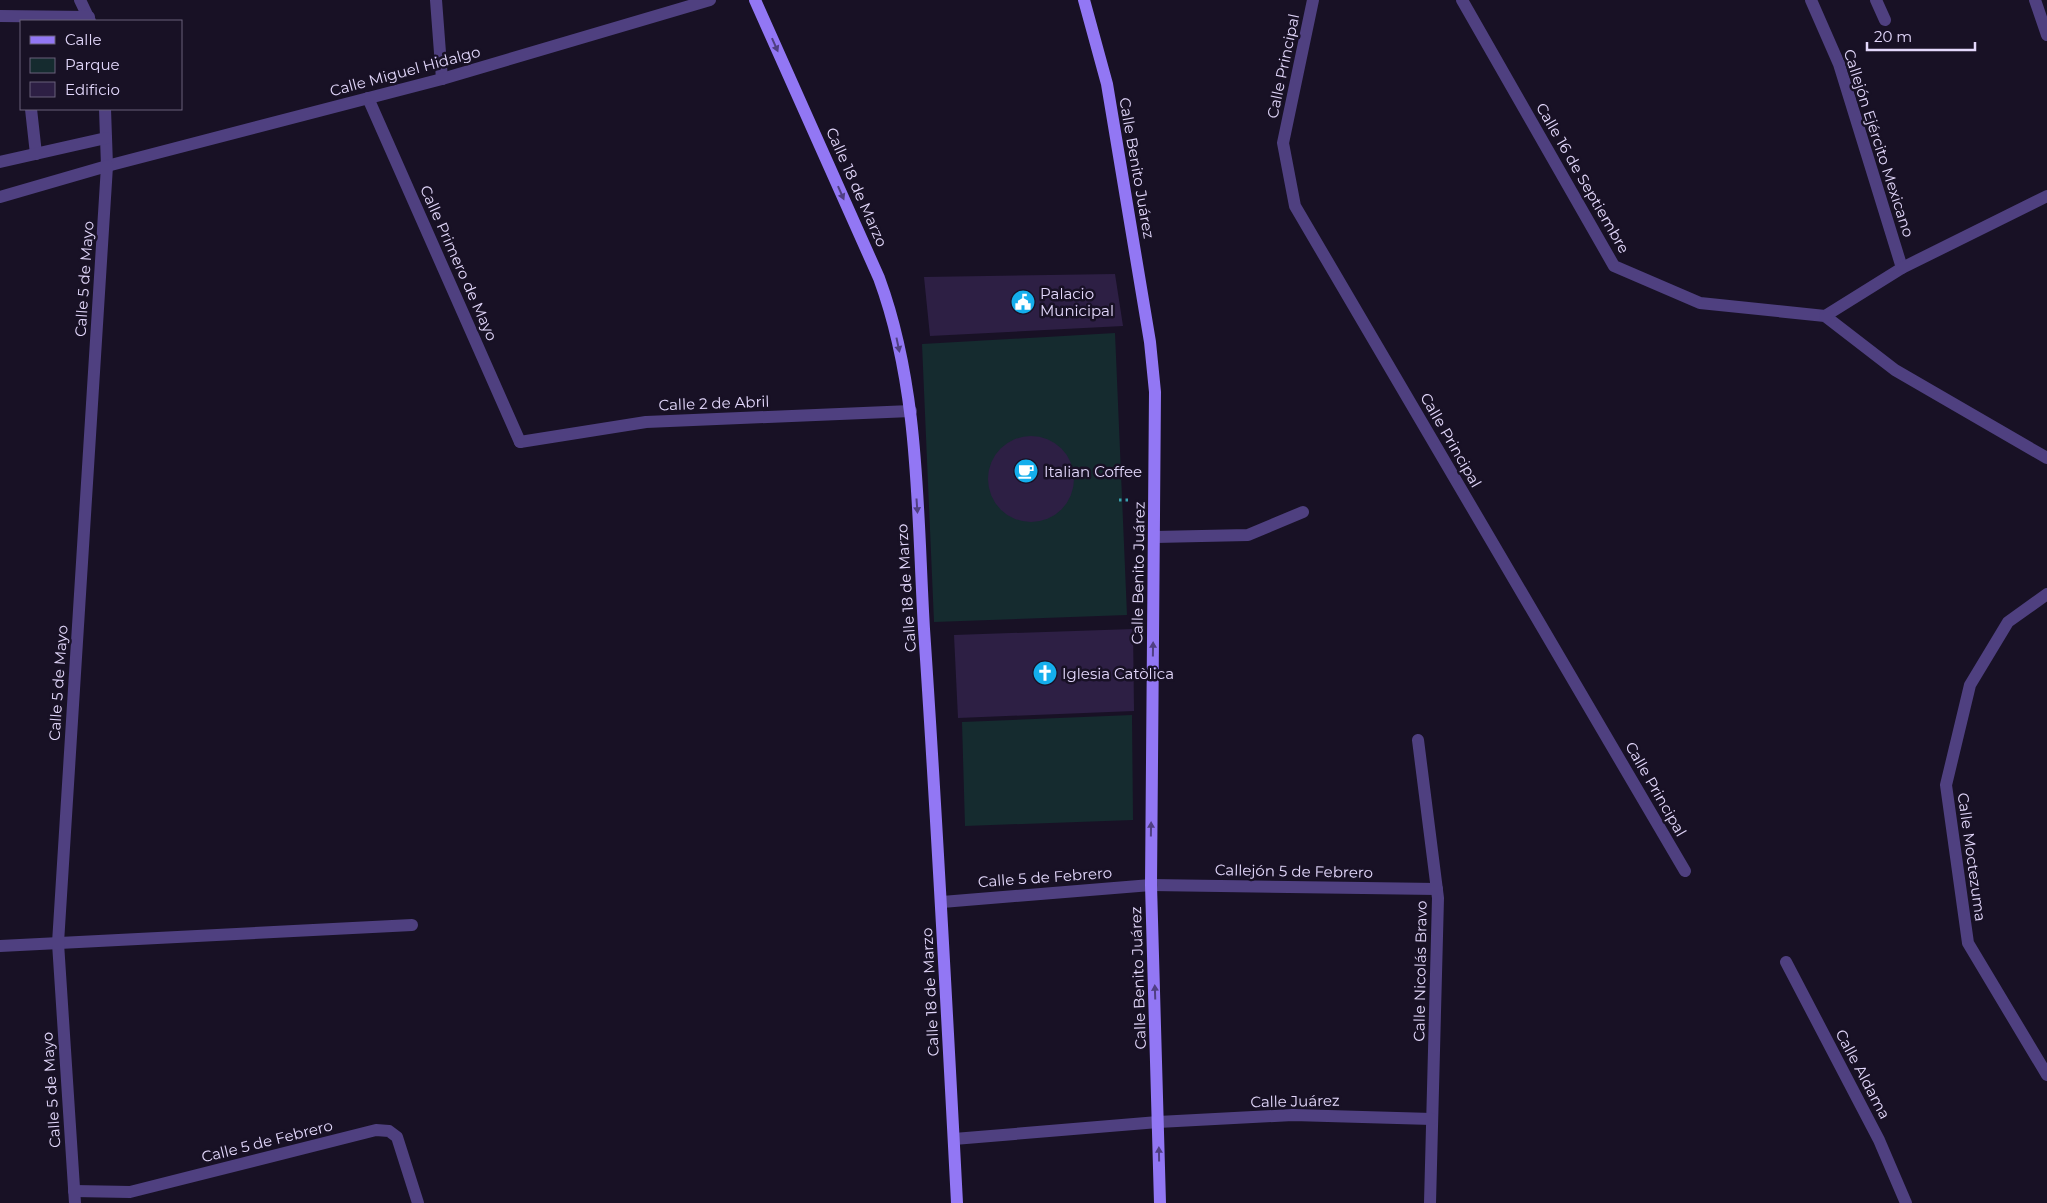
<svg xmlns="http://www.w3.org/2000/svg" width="2047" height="1203" font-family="Montserrat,sans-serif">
<rect width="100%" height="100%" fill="#181125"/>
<g fill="#152b2f">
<path d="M 1115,333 L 1127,615 L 934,622 L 922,344 Z"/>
<path d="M 1132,715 L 1133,820 L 965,826 L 962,722 Z"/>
</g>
<g fill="#2d1f44">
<path d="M 1115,274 L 1123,326 L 930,336 L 924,277 Z"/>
<circle cx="1031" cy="479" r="43"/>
<path d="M 1133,629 L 1134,711 L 958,718 L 954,635 Z"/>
</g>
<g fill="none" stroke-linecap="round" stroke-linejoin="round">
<path stroke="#39a0af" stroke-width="3" stroke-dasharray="2.5 4" stroke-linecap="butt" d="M 1119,500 L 1131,500"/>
<g stroke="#4f4080" stroke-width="12">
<path d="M 80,0 L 90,21"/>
<path d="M 436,0 L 442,79"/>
<path d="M 0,16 L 89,17"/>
<path d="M 368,98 L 520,442"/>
<path d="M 31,109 L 36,154"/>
<path d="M 105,109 L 107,166"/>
<path d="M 0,162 L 106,138"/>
<path d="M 1151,885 L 1437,889"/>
</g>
<g stroke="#4f4080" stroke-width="12">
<path d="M 1313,0 L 1283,143 L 1295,206 L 1685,871"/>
<path d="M 1462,0 L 1614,266 L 1700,303 L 1825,316 L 1895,370 L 2047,458"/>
<path d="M 1811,0 L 1839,64 L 1902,268"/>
<path d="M 1876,0 L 1885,20"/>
<path d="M 2035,0 L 2047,35"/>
<path d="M 0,197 L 107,166 L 442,79 L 710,0"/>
<path d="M 1825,316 L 1902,268 L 2047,196"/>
<path d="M 520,442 L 646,422 L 911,411"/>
<path d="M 1155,537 L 1248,535 L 1303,512"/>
<path d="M 2047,594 L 2008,622 L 1970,685 L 1946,785 L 1968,943 L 2047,1075"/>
<path d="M 1418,740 L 1438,898 L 1430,1203"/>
<path d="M 942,902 L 1151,885"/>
<path d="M 0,946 L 412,925"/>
<path d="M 1786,962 L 1879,1140 L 1906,1203"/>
<path d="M 954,1139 L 1158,1122 L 1293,1115 L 1432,1119"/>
<path d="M 74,1191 L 130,1192 L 376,1130 L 389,1131 L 397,1137 L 418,1203"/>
<path d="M 75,1203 L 58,943 L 107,166"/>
</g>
<g stroke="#9277f4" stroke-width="12">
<path d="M 755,0 L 879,278 C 920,389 917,512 924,629 C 937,820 947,1012 957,1203"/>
<path d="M 1084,0 L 1107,84 L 1150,342 L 1155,392 L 1151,885 L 1160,1203"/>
</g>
</g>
<defs><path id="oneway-solid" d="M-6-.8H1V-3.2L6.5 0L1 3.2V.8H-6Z" transform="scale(1.25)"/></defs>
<g fill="#4f3f82">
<use href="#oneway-solid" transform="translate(775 45) rotate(66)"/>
<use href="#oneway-solid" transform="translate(841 193) rotate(66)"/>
<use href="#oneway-solid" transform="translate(898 345) rotate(78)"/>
<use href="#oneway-solid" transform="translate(917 506) rotate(86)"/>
<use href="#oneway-solid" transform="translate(1153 649) rotate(-89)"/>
<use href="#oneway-solid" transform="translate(1151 829) rotate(-89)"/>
<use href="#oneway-solid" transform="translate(1155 992) rotate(-92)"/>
<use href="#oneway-solid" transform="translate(1159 1154) rotate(-91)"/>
</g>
<defs>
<symbol id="civic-disc" viewBox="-11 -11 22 22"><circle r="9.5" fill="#14aeec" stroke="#181125"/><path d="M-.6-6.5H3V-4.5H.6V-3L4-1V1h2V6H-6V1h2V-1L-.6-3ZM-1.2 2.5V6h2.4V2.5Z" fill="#fff"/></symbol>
<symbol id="cafe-disc" viewBox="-11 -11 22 22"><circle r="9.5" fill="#14aeec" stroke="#181125"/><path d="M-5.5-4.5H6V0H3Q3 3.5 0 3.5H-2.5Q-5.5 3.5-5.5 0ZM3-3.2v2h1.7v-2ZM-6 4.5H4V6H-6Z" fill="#fff"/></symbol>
<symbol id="church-disc" viewBox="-11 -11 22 22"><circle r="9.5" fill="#14aeec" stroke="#181125"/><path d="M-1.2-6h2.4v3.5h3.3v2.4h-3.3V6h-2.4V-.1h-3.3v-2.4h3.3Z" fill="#fff"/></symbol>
</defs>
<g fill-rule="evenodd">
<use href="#civic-disc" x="1009" y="288" width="28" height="28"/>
<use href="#cafe-disc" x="1012" y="457" width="28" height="28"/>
<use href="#church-disc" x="1031" y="659" width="28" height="28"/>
</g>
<g text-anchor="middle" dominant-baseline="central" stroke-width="5" stroke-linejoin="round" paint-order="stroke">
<g font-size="15" fill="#e3d8fc" stroke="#181125">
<text transform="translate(1283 66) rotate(-78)">Calle Principal</text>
<text transform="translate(405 71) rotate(-15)">Calle Miguel Hidalgo</text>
<text transform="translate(1879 143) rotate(72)">Callejón Ejército Mexicano</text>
<text transform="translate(1137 168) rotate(80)">Calle Benito Juárez</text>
<text transform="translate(1583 178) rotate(60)">Calle 16 de Septiembre</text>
<text transform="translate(857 187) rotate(66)">Calle 18 de Marzo</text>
<text transform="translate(459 263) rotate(66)">Calle Primero de Mayo</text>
<text transform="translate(84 279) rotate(-86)">Calle 5 de Mayo</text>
<text transform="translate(714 403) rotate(-2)">Calle 2 de Abril</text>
<text transform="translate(1451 440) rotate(60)">Calle Principal</text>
<text transform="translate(1138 573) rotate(-89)">Calle Benito Juárez</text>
<text transform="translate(906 588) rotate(-94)">Calle 18 de Marzo</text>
<text transform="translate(58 683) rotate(-86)">Calle 5 de Mayo</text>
<text transform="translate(1656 789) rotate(60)">Calle Principal</text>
<text transform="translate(1972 857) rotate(82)">Calle Moctezuma</text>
<text transform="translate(1294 871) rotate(1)">Callejón 5 de Febrero</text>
<text transform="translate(1045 877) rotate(-4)">Calle 5 de Febrero</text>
<text transform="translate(1420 971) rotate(-89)">Calle Nicolás Bravo</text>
<text transform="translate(1138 978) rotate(-92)">Calle Benito Juárez</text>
<text transform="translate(930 992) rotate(-93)">Calle 18 de Marzo</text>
<text transform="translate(1863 1074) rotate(62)">Calle Aldama</text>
<text transform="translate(51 1090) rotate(-94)">Calle 5 de Mayo</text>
<text transform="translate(1295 1101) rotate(-1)">Calle Juárez</text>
<text transform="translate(267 1141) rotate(-14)">Calle 5 de Febrero</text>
</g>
<g font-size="15" fill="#e3d8fc" stroke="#181125" text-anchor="start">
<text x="1040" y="293">Palacio<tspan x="1040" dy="17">Municipal</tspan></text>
<text x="1044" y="471">Italian Coffee</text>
<text x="1062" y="673">Iglesia Catòlica</text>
</g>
</g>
<rect x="20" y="20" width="162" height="90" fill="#181125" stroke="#69617b"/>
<rect x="30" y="36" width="25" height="8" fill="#9277f4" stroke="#69617b"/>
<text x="65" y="45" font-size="15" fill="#e3d8fc">Calle</text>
<rect x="30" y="58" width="25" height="15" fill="#152b2f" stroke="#69617b"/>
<text x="65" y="70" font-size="15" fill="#e3d8fc">Parque</text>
<rect x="30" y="82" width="25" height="15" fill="#2d1f44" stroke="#69617b"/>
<text x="65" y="95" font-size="15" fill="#e3d8fc">Edificio</text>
<path d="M1867 42v8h108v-8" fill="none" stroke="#e3d8fc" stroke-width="2.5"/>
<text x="1874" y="42" font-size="15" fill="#e3d8fc" stroke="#181125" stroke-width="4" paint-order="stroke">20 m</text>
</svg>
